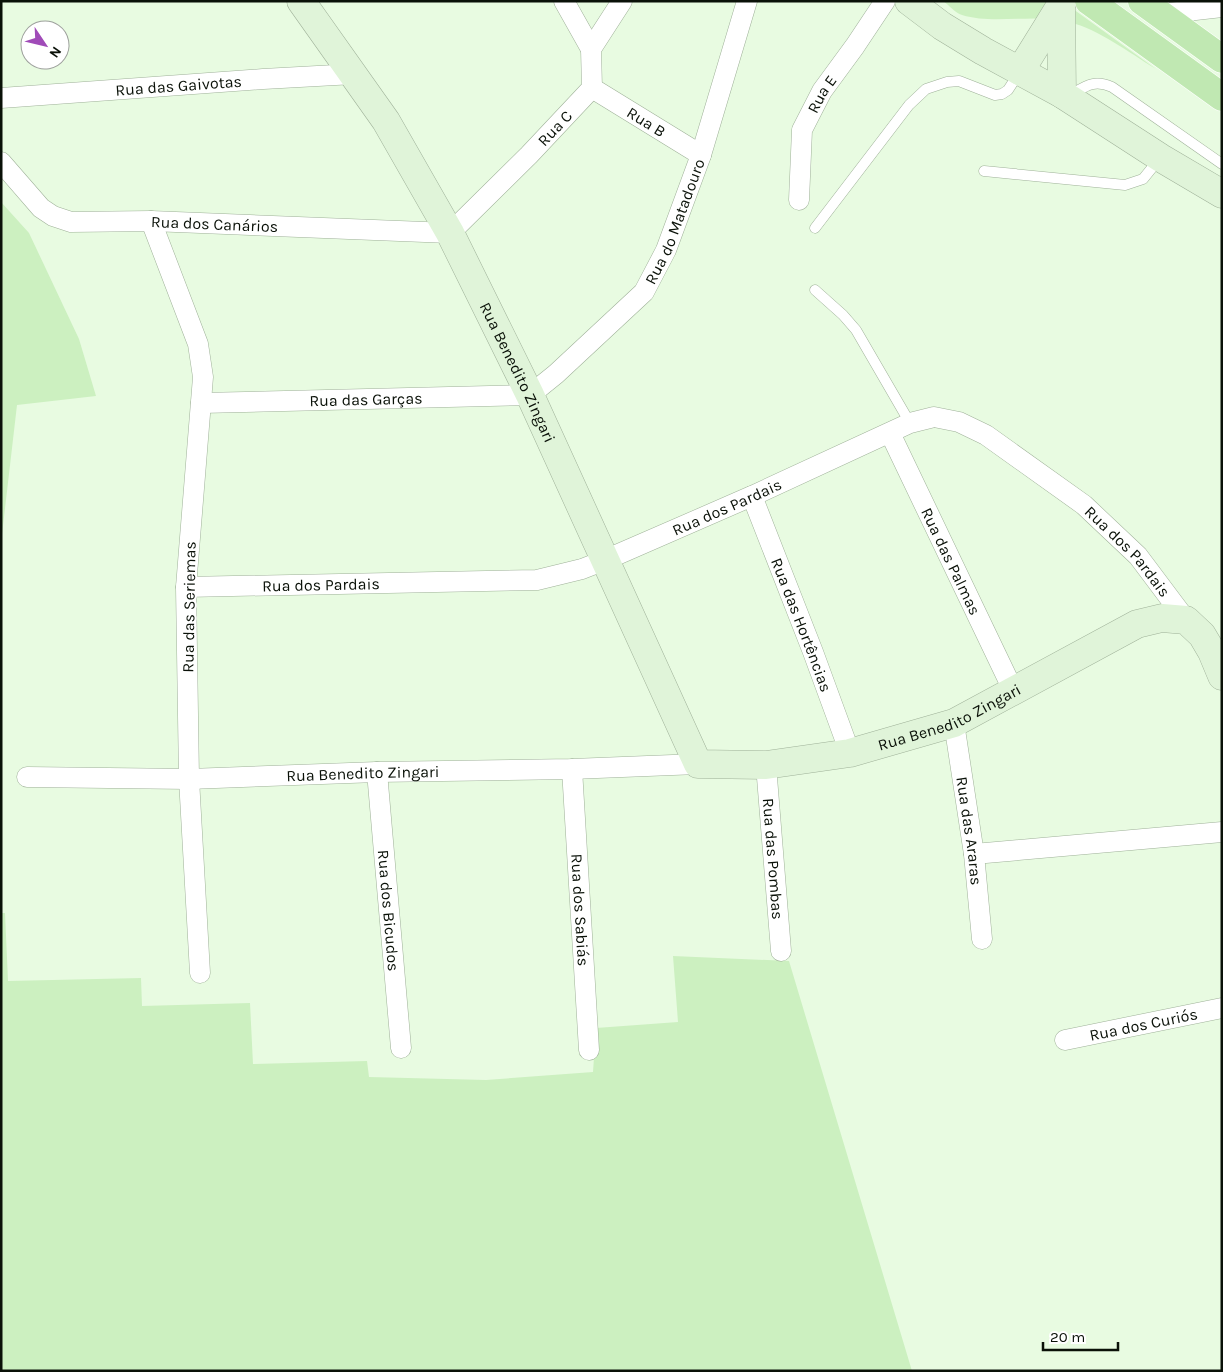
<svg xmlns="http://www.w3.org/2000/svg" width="1223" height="1372" font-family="Karla,sans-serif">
<rect width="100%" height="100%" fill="#e8fbe1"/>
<g fill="#ccf0c0">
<path d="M 943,1 L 1062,1 L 1156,69 C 1128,52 1100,30 1069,22 C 1035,13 994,25 962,15 C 955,13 949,5 943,1 Z"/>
<path d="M 1,202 L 29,233 L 79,339 L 96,396 L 17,405 L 1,543 Z"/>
<path d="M 1,913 L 5,913 L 8,981 L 141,978 L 142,1006 L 250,1003 L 253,1064 L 367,1061 L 369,1077 L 486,1080 L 593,1072 L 596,1028 L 678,1022 L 673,956 L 789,961 L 912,1371 L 1,1371 Z"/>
</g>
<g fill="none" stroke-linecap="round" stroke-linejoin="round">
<defs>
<g id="lane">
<path d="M 1070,95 C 1086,86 1094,79 1112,87 L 1222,164"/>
<path d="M 984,171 L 1125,185 L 1143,179 L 1160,158"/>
<path d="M 815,228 L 909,105 L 926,89 L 947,82 L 959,81 L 995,95 L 1002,94 L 1008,90 L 1019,73"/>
<path d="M 815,290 L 843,315 L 856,330 L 910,423"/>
</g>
<g id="street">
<path d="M 564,1 L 591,49"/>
<path d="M 1160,14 L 1222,7"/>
<path id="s1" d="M 592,88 L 701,155"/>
<path id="s2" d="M 1,98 L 263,79 L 354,74"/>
<path id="s3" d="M 1,162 L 41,208 L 53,216 L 71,222 L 151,221 L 450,233 L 529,155 L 592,88 L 591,49 L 622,1"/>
<path id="s4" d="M 799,200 L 802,130 L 822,91 L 855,46 L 885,1"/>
<path d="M 151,221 L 198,344 L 203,377 L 186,587 L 189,779 L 200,973"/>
<path id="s5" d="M 201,403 L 530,395 L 556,374 L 644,292 L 666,250 L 701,155 L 747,1"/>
<path id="s6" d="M 890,433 L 1013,690"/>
<path id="s7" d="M 752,496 L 813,652 L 850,753"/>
<path id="s8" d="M 186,587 L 537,580 L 582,569 L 605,560 L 752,496 L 910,423 L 934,417 L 959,422 L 986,435 L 1084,505 L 1138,556 L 1186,620"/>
<path id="s9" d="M 954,723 L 974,854 L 982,939"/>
<path id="s10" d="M 766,765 L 781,951"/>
<path id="s11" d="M 572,769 L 589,1050"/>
<path id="s12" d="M 377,772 L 401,1048"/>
<path id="s13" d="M 27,777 L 189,779 L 377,772 L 572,769 L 698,764"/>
<path d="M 974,854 L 1222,832"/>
<path id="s14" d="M 1065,1040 L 1222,1008"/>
</g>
<g id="secondary">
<path id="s15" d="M 301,1 L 386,121 L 450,233 L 530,395 L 698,764 L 766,765 L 850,753 L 954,723 L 1137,624 L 1162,618 L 1186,620 L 1202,635 L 1212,652 L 1222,676"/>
<path d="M 909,1 L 942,26 L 983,51 L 1062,94 L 1161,158 L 1222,194"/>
<path d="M 1061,5 L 1062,94"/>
<path d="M 1020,71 L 1061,5"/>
</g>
<g id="primary">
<path d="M 1089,1 L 1222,97"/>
<path d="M 1142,1 L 1222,59"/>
</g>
</defs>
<use href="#lane" stroke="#9fb199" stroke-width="11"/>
<use href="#street" stroke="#9fb199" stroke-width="21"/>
<use href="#secondary" stroke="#9fb199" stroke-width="29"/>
<use href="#primary" stroke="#fff" stroke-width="29"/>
<use href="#lane" stroke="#fff" stroke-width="10"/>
<use href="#street" stroke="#fff" stroke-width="20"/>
<use href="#secondary" stroke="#e0f4d9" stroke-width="28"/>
<use href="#primary" stroke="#c0e8b2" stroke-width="28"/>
</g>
<g text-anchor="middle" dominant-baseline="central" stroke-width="4" stroke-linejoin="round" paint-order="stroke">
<g font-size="16" fill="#0a1108" stroke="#fff">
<text stroke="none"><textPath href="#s2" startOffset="178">Rua das Gaivotas</textPath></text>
<text stroke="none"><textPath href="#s4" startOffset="111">Rua E</textPath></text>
<text stroke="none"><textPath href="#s1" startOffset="64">Rua B</textPath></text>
<text stroke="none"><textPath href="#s3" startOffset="622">Rua C</textPath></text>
<text stroke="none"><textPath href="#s5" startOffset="560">Rua do Matadouro</textPath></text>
<text stroke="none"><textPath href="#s3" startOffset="238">Rua dos Canários</textPath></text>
<text stroke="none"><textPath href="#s15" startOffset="431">Rua Benedito Zingari</textPath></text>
<text stroke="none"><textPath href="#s5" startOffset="165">Rua das Garças</textPath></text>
<text stroke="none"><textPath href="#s8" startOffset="555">Rua dos Pardais</textPath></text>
<text stroke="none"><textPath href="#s8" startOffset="1021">Rua dos Pardais</textPath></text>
<text stroke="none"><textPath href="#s6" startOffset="142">Rua das Palmas</textPath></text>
<text stroke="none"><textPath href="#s8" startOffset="135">Rua dos Pardais</textPath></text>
<text transform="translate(189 607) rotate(-89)">Rua das Seriemas</text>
<text stroke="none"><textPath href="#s7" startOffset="138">Rua das Hortências</textPath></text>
<text stroke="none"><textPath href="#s15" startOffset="1121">Rua Benedito Zingari</textPath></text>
<text stroke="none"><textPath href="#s13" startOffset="336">Rua Benedito Zingari</textPath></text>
<text stroke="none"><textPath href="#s9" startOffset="109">Rua das Araras</textPath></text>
<text stroke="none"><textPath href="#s10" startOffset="94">Rua das Pombas</textPath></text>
<text stroke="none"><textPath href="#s12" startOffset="139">Rua dos Bicudos</textPath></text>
<text stroke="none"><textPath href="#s11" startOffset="141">Rua dos Sabiás</textPath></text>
<text stroke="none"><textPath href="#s14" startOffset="80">Rua dos Curiós</textPath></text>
</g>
</g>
<rect width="1223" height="1372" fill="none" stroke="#0a1108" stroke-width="5"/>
<g transform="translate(45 45) rotate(125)"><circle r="24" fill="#ffffff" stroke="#9da09c"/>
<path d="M0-4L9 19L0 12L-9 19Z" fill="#a04bb8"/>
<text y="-8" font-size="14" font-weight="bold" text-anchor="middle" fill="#0a1108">N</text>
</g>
<path d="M1043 1342v8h75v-8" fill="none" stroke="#0a1108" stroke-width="2.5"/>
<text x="1050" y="1342" font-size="15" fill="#0a1108" stroke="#ffffff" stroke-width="4" paint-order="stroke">20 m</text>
</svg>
